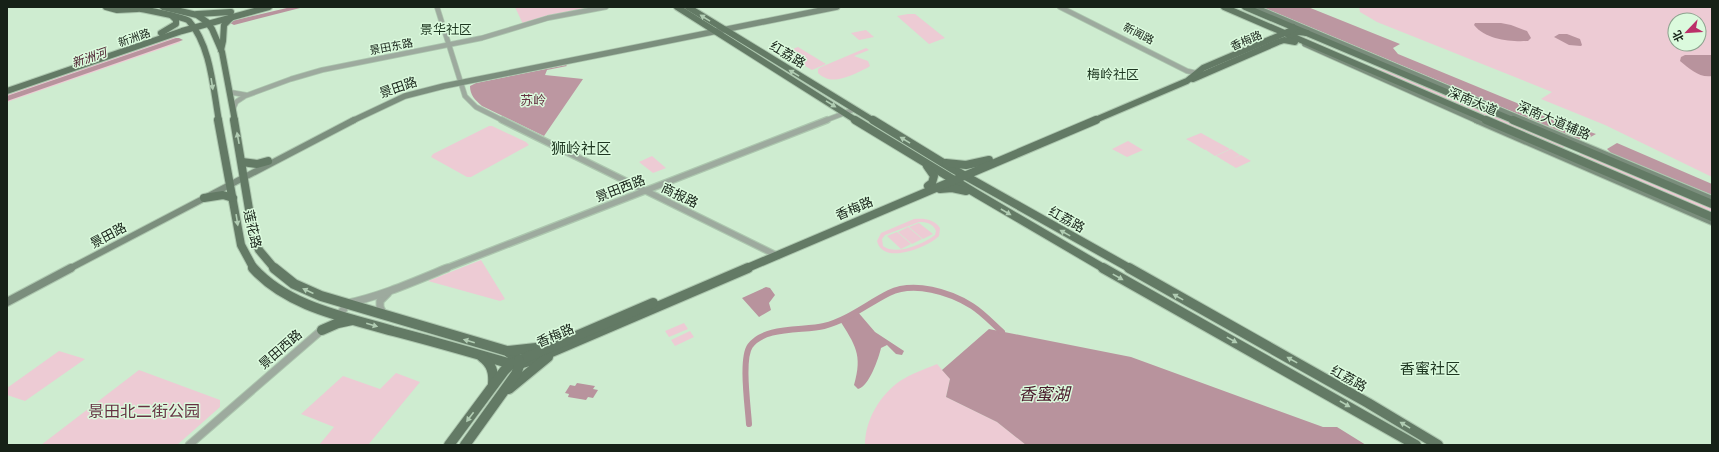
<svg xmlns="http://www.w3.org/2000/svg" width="1719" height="452" font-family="Barlow,'Noto Sans SC',sans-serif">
<rect width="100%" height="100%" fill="#ceecd0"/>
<g fill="#edcbd4" fill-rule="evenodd">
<path d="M 515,7 L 598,7 L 523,24 Z"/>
<path d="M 1359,7 L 1712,7 L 1712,177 L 1605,125 L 1541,99 L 1552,92 L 1377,22 L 1360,12 ZM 1675,20 L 1699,20 L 1699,44 L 1675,44 Z"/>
<path d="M 908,14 L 915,14 L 945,38 L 929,44 L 897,16 Z"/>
<path d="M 866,30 L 874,37 L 859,40 L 851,33 Z"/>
<path d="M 173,37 L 181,42 L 7,102 L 7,93 Z"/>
<path d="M 1303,37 L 1372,67 L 1398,74 L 1566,146 L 1561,149 L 1301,38 Z"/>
<path d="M 798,47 L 826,64 L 812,70 L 783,53 Z"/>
<path d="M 866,48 L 869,50 L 854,56 L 868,61 L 870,66 L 867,68 C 852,75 832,87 818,73 L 818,69 L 821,67 Z"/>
<path d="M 489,126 L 492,126 L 526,142 L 529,145 L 471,177 L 467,177 L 431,157 L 433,154 Z"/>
<path d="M 1201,133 L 1230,149 L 1215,156 L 1206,150 L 1207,149 L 1205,150 L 1186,139 Z"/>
<path d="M 1128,141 L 1143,150 L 1127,157 L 1112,149 Z"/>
<path d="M 1231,149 L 1240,155 L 1232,159 L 1241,155 L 1251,161 L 1236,168 L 1216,156 Z"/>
<path d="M 1578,154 L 1583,154 L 1712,208 L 1712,214 Z"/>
<path d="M 652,156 L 666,168 L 653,173 L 639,162 Z"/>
<path d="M 914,219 C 924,218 934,219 940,228 L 939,236 C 928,247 883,266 877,241 L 881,233 ZM 919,222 C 926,222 933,223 936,231 L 935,235 C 924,244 896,256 883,246 L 882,239 L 885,235 Z"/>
<path d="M 919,223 L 933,234 L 923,239 L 909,227 Z"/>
<path d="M 908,227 L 922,239 L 912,244 L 898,232 Z"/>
<path d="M 897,232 L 911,244 L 901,249 L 887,236 Z"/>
<path d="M 481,260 L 505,299 L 500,301 L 428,281 Z"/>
<path d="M 684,323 L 688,329 L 669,337 L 665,331 Z"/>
<path d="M 690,331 L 694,337 L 675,346 L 671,340 Z"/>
<path d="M 59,351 L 85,359 L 25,401 L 7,395 L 7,388 Z"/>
<path d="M 937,364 L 950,379 L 946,397 L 997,422 L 1026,445 L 865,445 C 865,420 880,395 900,381 C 911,374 925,369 937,364 Z"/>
<path d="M 139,370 L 220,400 L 220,407 L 177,445 L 41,445 Z"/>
<path d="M 396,373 L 420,382 L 368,445 L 319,445 L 334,427 L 301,414 L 343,376 L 380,389 Z"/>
</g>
<g fill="#bc97a1">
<path d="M 1262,7 L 1308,7 L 1400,44 L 1393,48 L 1398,54 L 1573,126 L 1596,134 L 1587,139 L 1578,139 Z"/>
<path d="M 566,65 L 567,66 L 547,70 L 545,75 L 583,79 L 544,136 L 482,106 C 475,100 470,95 470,86 L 476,83 Z"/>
<path d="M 1617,143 L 1712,184 L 1712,195 L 1611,153 L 1607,149 Z"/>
</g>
<g fill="#b8939d">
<path d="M 1475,23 L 1501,23 L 1511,25 L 1527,31 L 1531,38 L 1528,41 C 1511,42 1486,40 1474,25 Z"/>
<path d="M 1559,34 L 1567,34 L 1580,39 L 1582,45 L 1581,46 L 1569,45 L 1554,37 Z"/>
<path d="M 1685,55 L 1712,55 L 1712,76 C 1699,78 1690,69 1680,61 L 1681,57 Z"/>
<path d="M 766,287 L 770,288 L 775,295 L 769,303 L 771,310 L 759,317 L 742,298 Z"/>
<path d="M 857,311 L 875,332 L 904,351 L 902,355 L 896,354 L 887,345 L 881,348 C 879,357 869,387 858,389 L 854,385 C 863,354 855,345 839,319 Z"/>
<path d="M 989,329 L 1131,357 L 1323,427 L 1337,427 L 1366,445 L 1026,445 L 997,422 L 946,397 L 950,379 L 942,370 Z"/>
<path d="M 577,383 L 595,386 L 593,389 L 598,390 L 593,398 L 588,397 L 586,400 L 568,397 L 569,394 L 565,393 L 570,385 L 575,386 Z"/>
</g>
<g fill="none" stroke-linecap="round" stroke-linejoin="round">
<path stroke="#b8939d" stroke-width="6" d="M 749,424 C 748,407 741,359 750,346 C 764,326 803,331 824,326 C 848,320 867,304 889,293 C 914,281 950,292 972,306 C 983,313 992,323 1002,332"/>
<g fill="#b8939d" fill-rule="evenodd">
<path d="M 291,7 L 304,7 L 234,25 L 230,23 L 231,21 Z"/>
<path d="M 176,38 L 179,38 L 183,40 L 7,101 L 7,96 Z"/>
</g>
<defs>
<g id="tertiary-far2">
<path d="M 437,7 L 465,96 L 476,107 L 504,121"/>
<path d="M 1060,7 L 1187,71 L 1196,73"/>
<path d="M 229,92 L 246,95"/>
<path d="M 233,109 L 236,102 L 245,96 L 291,79 L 322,70 L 482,38 L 548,18 L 606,7"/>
<path d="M 824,121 L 855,109"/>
</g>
<g id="tertiary-far1">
<path d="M 502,120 L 778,256"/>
<path d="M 444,269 L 827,120"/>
</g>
<g id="tertiary">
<path d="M 384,315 L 380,307 L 380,301 L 388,293"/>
<path d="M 337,317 L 344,309 L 344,304 C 379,297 413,282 447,268"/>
<path d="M 189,445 L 324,328"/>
</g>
<g id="secondary-far2">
<path d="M 1254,7 L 1526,121"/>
<path d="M 1305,44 L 1478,121"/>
<path d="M 352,121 L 405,96 L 444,86 L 837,7"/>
</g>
<g id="secondary-far1">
<path d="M 1476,120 L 1712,222"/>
<path d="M 1523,120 L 1712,199"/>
<path d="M 69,269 L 354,120"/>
</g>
<path id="secondary" d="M 7,302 L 71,268"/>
<g id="primary-far2">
<path d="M 106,7 L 117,10 L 137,9"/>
<path d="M 132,7 C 140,9 186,17 189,21 C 211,46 213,89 219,121"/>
<path d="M 163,7 L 197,15 L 207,22 L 212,29 L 222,52 L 235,121"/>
<path d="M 677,7 L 857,121"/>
<path d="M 688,7 L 874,121"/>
<path d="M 1224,7 L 1489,121"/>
<path d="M 1245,7 L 1515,121"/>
<path d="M 197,14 L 231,12"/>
<path d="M 161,33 L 176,24 L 176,20 L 172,16"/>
<path d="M 1288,35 L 1299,32 L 1307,33"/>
<path d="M 221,50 L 223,41 L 224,25 L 231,18"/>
<path d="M 1193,79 L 1278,42 L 1284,40 L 1295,42"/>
<path d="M 7,91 L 182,31 L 269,7"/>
<path d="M 1093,121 L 1187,81 L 1203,68 L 1292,30 L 1294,29 L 1293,27"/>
</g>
<g id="primary-far1">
<path d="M 218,120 L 241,245 L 254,269"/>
<path d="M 234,120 L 253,233 L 259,250 L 275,269"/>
<path d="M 855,120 L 977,194 L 1105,269"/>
<path d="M 873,120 L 953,169 L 1131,269"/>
<path d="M 1486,120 L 1712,217"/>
<path d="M 1513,120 L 1712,204"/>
<path d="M 242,162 L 257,164 L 268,161"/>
<path d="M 946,163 L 966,165 L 989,160"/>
<path d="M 927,166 L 934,176 L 932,183 L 928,186"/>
<path d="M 940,189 L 952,188 L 966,191"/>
<path d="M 204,198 L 223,195 L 233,198"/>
<path d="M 745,269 L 1096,120"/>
</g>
<g id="primary">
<path d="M 253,268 C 288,307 345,317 393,331 C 432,341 470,352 508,363 L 519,364 L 533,360 L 748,268"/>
<path d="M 274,268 L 294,284 L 321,296 L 507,351 L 519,360"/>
<path d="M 1103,268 L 1416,445"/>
<path d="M 1129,268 L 1368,403 L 1438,445"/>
<path d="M 322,330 L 338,323 L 352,320"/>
<path d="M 508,351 L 536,348"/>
<path d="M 482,357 C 492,364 494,373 493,385"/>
<path d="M 509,389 L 548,357"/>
<path d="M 449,445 L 504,371 L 511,364 L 653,303"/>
<path d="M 465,445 L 516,374 L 519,366 L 519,360"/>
</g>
</defs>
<use href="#tertiary-far2" stroke="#adc7af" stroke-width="6"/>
<use href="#tertiary-far1" stroke="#adc7af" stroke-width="8"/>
<use href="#tertiary" stroke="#adc7af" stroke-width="9"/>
<use href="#secondary-far2" stroke="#adc7af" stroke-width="7"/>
<use href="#secondary-far1" stroke="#adc7af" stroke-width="8"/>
<use href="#secondary" stroke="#adc7af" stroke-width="10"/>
<use href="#primary-far2" stroke="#adc7af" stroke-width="8"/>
<use href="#primary-far1" stroke="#adc7af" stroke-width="10"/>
<use href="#primary" stroke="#adc7af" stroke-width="12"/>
<use href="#tertiary-far2" stroke="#9daa9e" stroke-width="4.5"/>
<use href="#tertiary-far1" stroke="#9daa9e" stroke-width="5.5"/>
<use href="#tertiary" stroke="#9daa9e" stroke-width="7"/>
<use href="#secondary-far2" stroke="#7b8e7d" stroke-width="5.5"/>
<use href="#secondary-far1" stroke="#7b8e7d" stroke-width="6"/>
<use href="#secondary" stroke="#7b8e7d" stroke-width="8"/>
<use href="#primary-far2" stroke="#637a65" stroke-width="6"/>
<use href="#primary-far1" stroke="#637a65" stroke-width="8"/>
<use href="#primary" stroke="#637a65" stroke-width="10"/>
</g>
<defs><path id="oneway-solid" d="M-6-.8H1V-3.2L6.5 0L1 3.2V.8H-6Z"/></defs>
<g fill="#b1cdb3">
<use href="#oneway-solid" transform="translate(705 18) rotate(-148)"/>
<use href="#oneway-solid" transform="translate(794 73) rotate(-149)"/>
<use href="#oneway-solid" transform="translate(212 84) rotate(81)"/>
<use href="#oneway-solid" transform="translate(831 104) rotate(32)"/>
<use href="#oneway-solid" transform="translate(238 138) rotate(-101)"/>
<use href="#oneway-solid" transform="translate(905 140) rotate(-149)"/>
<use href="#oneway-solid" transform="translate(1006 212) rotate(30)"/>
<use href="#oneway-solid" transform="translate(237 220) rotate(81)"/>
<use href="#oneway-solid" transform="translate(1065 233) rotate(-151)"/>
<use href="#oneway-solid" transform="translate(1118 277) rotate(29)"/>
<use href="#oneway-solid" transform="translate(308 291) rotate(-155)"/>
<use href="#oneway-solid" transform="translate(1178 297) rotate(-151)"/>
<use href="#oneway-solid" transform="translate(372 325) rotate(16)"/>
<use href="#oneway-solid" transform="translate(1232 340) rotate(29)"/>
<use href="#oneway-solid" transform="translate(469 341) rotate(-164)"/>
<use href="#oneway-solid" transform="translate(1292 360) rotate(-151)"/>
<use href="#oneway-solid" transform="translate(1345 404) rotate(30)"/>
<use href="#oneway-solid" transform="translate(470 417) rotate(127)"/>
<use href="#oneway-solid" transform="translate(1405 425) rotate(-149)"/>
</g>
<g text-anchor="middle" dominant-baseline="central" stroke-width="3" stroke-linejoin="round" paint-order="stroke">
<g font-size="11" fill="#162117" stroke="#dbfadd">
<text transform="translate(1139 33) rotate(27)">新闻路</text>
<text transform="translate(134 37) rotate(-19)">新洲路</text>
<text transform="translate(1246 40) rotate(-23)">香梅路</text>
<text transform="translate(391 46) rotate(-11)">景田东路</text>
</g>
<g font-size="12" font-style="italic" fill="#471728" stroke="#dbfadd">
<text transform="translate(89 57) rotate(-19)">新洲河</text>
</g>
<g font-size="13" fill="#1e3721" stroke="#dbfadd">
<text x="446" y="29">景华社区</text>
<text x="1113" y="74">梅岭社区</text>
</g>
<g font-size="13" fill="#162117" stroke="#dbfadd">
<text transform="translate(788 54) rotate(31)">红荔路</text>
<text transform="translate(398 87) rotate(-19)">景田路</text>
<text transform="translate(1473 101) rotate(23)">深南大道</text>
<text transform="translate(1554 120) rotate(23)">深南大道辅路</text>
<text transform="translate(620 188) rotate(-21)">景田西路</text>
<text transform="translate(680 195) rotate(26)">商报路</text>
<text transform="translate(854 208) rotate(-23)">香梅路</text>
<text transform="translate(1067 219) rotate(29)">红荔路</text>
<text transform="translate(253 229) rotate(77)">莲花路</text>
<text transform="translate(108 235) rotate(-28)">景田路</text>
<text transform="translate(555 335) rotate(-23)">香梅路</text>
<text transform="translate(280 349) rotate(-41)">景田西路</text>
<text transform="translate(1349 378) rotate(29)">红荔路</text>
</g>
<g font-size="13" fill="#653142" stroke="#dbfadd">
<text x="533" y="100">苏岭</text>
</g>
<g font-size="15" fill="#1e3721" stroke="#dbfadd">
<text x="581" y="148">狮岭社区</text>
<text x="1430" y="368">香蜜社区</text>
</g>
<g font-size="16" fill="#653142" stroke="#dbfadd">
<text x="144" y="410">景田北二街公园</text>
</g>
<g font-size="17" font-style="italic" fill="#471728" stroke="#dbfadd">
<text x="1044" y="393">香蜜湖</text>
</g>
</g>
<rect width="1719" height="452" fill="none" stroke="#162117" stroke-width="16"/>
<g transform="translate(1687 32) rotate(245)"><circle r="19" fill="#dbfadd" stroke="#8ca38e"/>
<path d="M0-3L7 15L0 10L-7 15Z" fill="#bb3069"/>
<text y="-6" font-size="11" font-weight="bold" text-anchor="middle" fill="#162117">北</text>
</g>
</svg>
